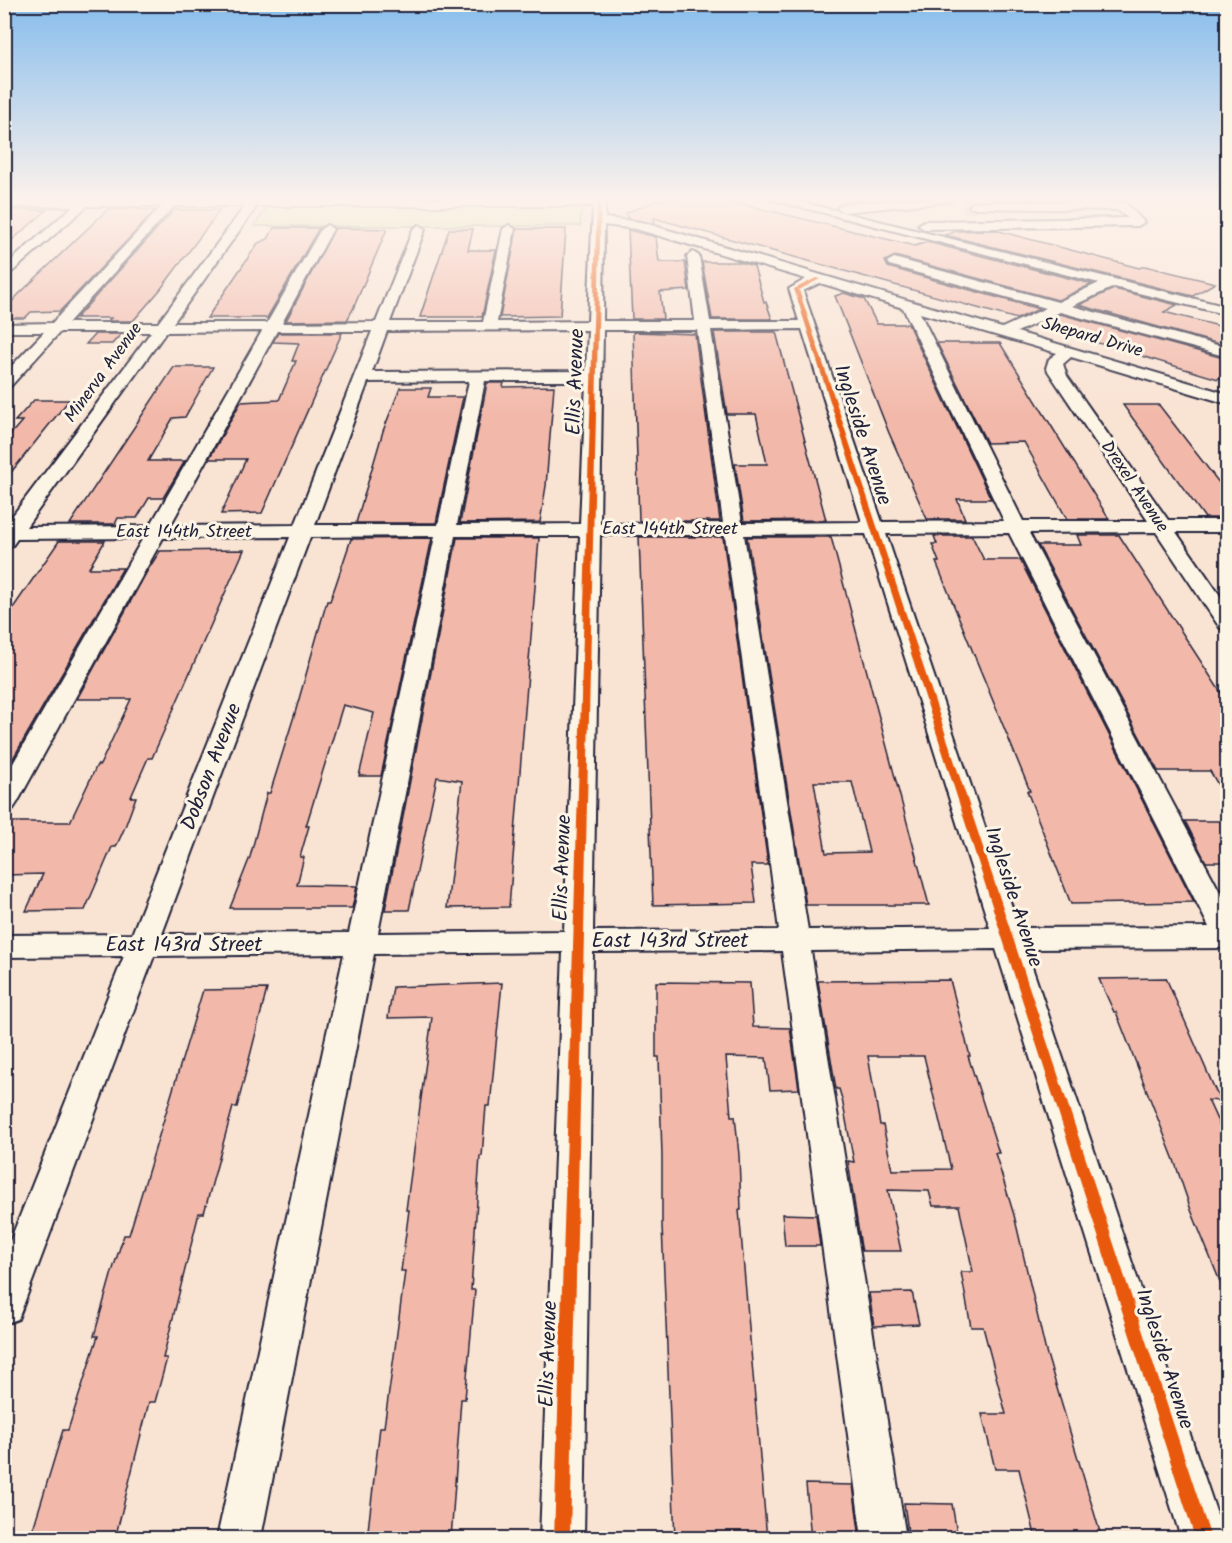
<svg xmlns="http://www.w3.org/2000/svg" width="1232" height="1543" font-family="Kalam,sans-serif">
<rect width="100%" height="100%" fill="#f9e3d3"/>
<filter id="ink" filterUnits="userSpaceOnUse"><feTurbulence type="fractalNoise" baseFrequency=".0167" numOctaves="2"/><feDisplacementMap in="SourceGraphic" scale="12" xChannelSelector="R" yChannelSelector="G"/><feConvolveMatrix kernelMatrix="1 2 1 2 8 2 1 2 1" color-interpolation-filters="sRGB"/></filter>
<g filter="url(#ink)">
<path fill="#cee99f" stroke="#78866d" stroke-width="1.5" d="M 269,205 L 582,205 L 580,226 L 254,226 Z"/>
<g fill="#f2b9aa" stroke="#22223b" stroke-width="1.5" fill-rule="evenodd">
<path d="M 660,199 L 721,199 L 915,246 L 927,242 L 1092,284 L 1058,300 L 895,256 L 885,261 L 888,267 L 1039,309 L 1017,319 L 654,218 L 655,224 L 627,218 L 626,213 Z"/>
<path d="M 108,209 L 156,210 L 60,311 L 31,312 L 25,318 L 4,318 L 4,310 L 19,294 Z"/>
<path d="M 4,210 L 47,210 L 4,247 Z"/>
<path d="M 174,210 L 220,210 L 160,290 L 133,321 L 108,321 L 111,318 L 76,318 Z"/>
<path d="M 274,228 L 319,228 L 267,318 L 207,318 L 258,243 L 268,239 Z"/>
<path d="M 335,228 L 387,229 L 353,309 L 347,320 L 286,321 Z"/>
<path d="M 449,229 L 473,229 L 468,250 L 496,250 L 482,317 L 420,317 Z"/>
<path d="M 517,229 L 566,229 L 560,316 L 500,317 Z"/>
<path d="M 628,230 L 656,237 L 659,262 L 685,262 L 689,290 L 660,292 L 663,319 L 632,319 Z"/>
<path d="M 995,230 L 1139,268 L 1145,266 L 1215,283 L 1193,296 L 945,235 L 957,231 Z"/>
<path d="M 702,262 L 739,262 L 754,266 L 764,302 L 766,302 L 772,319 L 712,319 Z"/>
<path d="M 1114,289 L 1177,305 L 1164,312 L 1227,328 L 1227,346 L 1079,305 Z"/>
<path d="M 844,293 L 864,299 L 877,324 L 908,324 L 991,499 L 957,499 L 965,519 L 927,519 L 889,433 L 835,296 Z"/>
<path d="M 1060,314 L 1227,359 L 1227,374 L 1218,379 L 1038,325 Z"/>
<path d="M 633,332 L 695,334 L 720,521 L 639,521 Z"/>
<path d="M 714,332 L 776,332 L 826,520 L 744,521 L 735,464 L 767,464 L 756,414 L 727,414 Z"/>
<path d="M 278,333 L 342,333 L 262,513 L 221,514 L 246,459 L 209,459 L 241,402 L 279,400 L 296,361 L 292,361 L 299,343 L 273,342 Z"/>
<path d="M 95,334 L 121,334 L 112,344 L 86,344 Z"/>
<path d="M 937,343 L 1000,343 L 1109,519 L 1067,519 L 1024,442 L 987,443 Z"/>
<path d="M 174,367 L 213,367 L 185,417 L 173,418 L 148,461 L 185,461 L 163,498 L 149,498 L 137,518 L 118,518 L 115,524 L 70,524 Z"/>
<path d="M 487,383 L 504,383 L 503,387 L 554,386 L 546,486 L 540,522 L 460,523 Z"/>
<path d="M 400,388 L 431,388 L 428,397 L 463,397 L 436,523 L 356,523 L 383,431 Z"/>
<path d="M 34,400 L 69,400 L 4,481 L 4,442 L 22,421 L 15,421 Z"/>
<path d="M 1123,405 L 1159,405 L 1227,493 L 1227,518 L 1205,518 Z"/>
<path d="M 1077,535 L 1119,535 L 1227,702 L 1227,800 L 1210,771 L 1158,771 L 1038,545 L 1081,545 Z"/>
<path d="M 934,536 L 972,536 L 984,560 L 1020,560 L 1194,902 L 1071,904 L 1027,791 L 1030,791 L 936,562 L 939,562 L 932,544 L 937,544 Z"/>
<path d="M 639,537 L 723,537 L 768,865 L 751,865 L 756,903 L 653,905 Z"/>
<path d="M 747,537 L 831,537 L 929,905 L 806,905 ZM 814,782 L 852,782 L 869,852 L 826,853 Z"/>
<path d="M 432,538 L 381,776 L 359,776 L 374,713 L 343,705 L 306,826 L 309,826 L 300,857 L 304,857 L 297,885 L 357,886 L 352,908 L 230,908 L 250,857 L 267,793 L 270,793 L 295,713 L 327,601 L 330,601 L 336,584 L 351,539 Z"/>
<path d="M 457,538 L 539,538 L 509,907 L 447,908 L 462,781 L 437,777 L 409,910 L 385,910 Z"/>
<path d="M 59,541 L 105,541 L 89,568 L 123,568 L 4,774 L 4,621 Z"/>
<path d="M 244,550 L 152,758 L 148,758 L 131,797 L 136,797 L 125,827 L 116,847 L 112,847 L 85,910 L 26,911 L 43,874 L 4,875 L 4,835 L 11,822 L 70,822 L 97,765 L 100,765 L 131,699 L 77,699 L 149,568 L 160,551 Z"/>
<path d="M 1185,821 L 1227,821 L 1227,862 L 1206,862 Z"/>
<path d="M 1166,978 L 1220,1101 L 1208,1100 L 1227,1142 L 1227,1299 L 1191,1210 L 1174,1160 L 1116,1012 L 1114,1012 L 1099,979 Z"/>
<path d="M 950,980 L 970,1056 L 968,1056 L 999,1153 L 995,1153 L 1014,1215 L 1045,1348 L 1102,1539 L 1036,1539 L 1019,1469 L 995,1469 L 982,1414 L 1006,1414 L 983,1327 L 971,1327 L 961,1272 L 973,1272 L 959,1206 L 933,1206 L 929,1191 L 888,1190 L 901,1251 L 862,1251 L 861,1247 L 848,1161 L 854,1162 L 842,1099 L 839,1089 L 836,1089 L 818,981 ZM 868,1056 L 924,1056 L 951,1169 L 892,1170 L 883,1125 L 880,1125 Z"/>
<path d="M 656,982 L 750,983 L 753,1027 L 790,1028 L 799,1089 L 770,1090 L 766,1058 L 726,1057 L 731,1116 L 735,1116 L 739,1155 L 741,1210 L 739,1210 L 767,1539 L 675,1539 L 662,1226 L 662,1156 L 659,1057 L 656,1057 Z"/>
<path d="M 502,983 L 490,1106 L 486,1106 L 482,1156 L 480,1156 L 471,1290 L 475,1290 L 465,1399 L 461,1399 L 451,1539 L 367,1539 L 380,1427 L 384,1427 L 394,1356 L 405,1271 L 401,1271 L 409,1210 L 406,1210 L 432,1017 L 388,1018 L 393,987 Z"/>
<path d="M 267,989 L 237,1107 L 233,1107 L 204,1213 L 199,1213 L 163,1358 L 167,1358 L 155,1402 L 149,1402 L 115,1539 L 30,1539 L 63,1430 L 68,1430 L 98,1336 L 94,1336 L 112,1272 L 124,1235 L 129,1235 L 203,990 Z"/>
<path d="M 782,1214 L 816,1215 L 820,1246 L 785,1246 Z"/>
<path d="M 912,1292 L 919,1324 L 874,1326 L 869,1293 Z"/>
<path d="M 806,1484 L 853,1485 L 860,1539 L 811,1539 Z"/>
<path d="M 904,1503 L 952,1504 L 958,1539 L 909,1539 Z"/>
</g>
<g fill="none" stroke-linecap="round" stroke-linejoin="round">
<path stroke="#cebcb5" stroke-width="14" stroke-dasharray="14 7" stroke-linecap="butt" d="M 963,206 L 975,206"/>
<defs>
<g id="minor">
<path d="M 4,199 L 605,199 L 605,218 L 641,222 L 1002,328 L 1046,308 L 889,265 L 887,262 L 894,258 L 1058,302 L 1099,283 L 769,199 L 789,199 L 1228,307 L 1228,315 L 1114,287 L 1072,306 L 1228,348 L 1228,357 L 1060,312 L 1017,332 L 1228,394 L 1228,404 L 1071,357 L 1063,364 L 1067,376 L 1168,520 L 1228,520 L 1228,532 L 1176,532 L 1228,607 L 1228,629 L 1220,628 L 1156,532 L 1029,533 L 1228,907 L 1228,948 L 1026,949 L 1225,1538 L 1181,1538 L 996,949 L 811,951 L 906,1538 L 862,1538 L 782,951 L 593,952 L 584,1538 L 540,1538 L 563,952 L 374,954 L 261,1538 L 217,1538 L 344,954 L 154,956 L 23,1306 L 18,1319 L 4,1324 L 4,1256 L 124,956 L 4,957 L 4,935 L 132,934 L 290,537 L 163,538 L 17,803 L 13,809 L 4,811 L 4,779 L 143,538 L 17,539 L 12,546 L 5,548 L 4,527 L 151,332 L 60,332 L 10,387 L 4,389 L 4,374 L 44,332 L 4,332 L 4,324 L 52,323 L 162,206 L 87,206 L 4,279 L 4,267 L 73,206 L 4,207 ZM 174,206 L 245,206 L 158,323 L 68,323 ZM 257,206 L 593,206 L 588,321 L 497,322 L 515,229 L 509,225 L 503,229 L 483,322 L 390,322 L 425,229 L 419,225 L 413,229 L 376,322 L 282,323 L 333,229 L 327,225 L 321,229 L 267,323 L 173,323 ZM 604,225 L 636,229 L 806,279 L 789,289 L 799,321 L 710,321 L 699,256 L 693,252 L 687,256 L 695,321 L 603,321 ZM 820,283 L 903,308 L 1004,521 L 882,522 L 803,291 ZM 920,313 L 1057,353 L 1049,359 L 1046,368 L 1148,521 L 1023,521 ZM 802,329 L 862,522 L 742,523 L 711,330 ZM 588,330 L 586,371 L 372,372 L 387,331 ZM 603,330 L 697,330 L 723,523 L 600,524 ZM 262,331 L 150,526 L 26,527 L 166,332 ZM 277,331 L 372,331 L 295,525 L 170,526 ZM 469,381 L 438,525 L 315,525 L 368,382 ZM 485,381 L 586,381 L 580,524 L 457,525 ZM 1009,533 L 1209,927 L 1019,928 L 886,534 ZM 866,534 L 990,928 L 808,930 L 744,535 ZM 600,535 L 725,535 L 779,930 L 593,931 ZM 435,536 L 349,933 L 162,934 L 310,537 ZM 455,536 L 580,536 L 564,931 L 378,933 Z"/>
<path d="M 906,199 L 953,199 L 947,202 L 843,212 L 837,208 L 843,204 Z"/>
<path d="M 975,202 L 1117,202 L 1127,204 L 1144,222 L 1138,226 L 924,229 L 918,225 L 924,221 L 1128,218 L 1117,210 L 971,208 L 969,206 Z"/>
</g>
</defs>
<use href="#minor" stroke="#22223b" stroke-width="4"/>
<use href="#minor" fill="#fcf5e5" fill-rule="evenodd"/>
<defs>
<g id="cycleway">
<path d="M 597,199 L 601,199 L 570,1538 L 554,1538 Z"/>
<path d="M 816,278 L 820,279 L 799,290 L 1211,1538 L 1195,1538 L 794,289 Z"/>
</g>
</defs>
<use href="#cycleway" stroke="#fcf5e5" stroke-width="4"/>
<use href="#cycleway" fill="#e8590c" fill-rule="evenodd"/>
</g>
</g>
<linearGradient id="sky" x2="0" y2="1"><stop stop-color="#87bded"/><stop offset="0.48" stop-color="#fcf2eb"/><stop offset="1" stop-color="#fcf2eb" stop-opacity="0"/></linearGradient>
<rect width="1232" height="415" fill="url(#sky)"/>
<g text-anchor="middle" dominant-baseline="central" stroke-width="6" stroke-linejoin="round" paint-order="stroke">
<g font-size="18" fill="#22223b" stroke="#fcf5e5">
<text transform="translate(1092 338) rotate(16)">Shepard Drive</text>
<text transform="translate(104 373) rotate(-54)">Minerva Avenue</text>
<text transform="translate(1134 487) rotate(56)">Drexel Avenue</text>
<text x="670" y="529">East 144th Street</text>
<text x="184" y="532">East 144th Street</text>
</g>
<g font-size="21" fill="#22223b" stroke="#fcf5e5">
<text transform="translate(576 382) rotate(-88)">Ellis Avenue</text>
<text transform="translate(862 435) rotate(72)">Ingleside Avenue</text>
<text transform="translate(212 767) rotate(-69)">Dobson Avenue</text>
<text transform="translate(563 868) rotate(-88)">Ellis Avenue</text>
<text transform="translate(1013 897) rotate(72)">Ingleside Avenue</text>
<text x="670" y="941">East 143rd Street</text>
<text x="184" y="945">East 143rd Street</text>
<text transform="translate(549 1354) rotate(-88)">Ellis Avenue</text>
<text transform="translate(1164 1359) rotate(72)">Ingleside Avenue</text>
</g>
</g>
<rect width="1232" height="1543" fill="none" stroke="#fcf5e5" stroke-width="24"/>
<rect x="12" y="12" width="1208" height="1519" fill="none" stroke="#22223b" stroke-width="2" filter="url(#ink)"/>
</svg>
